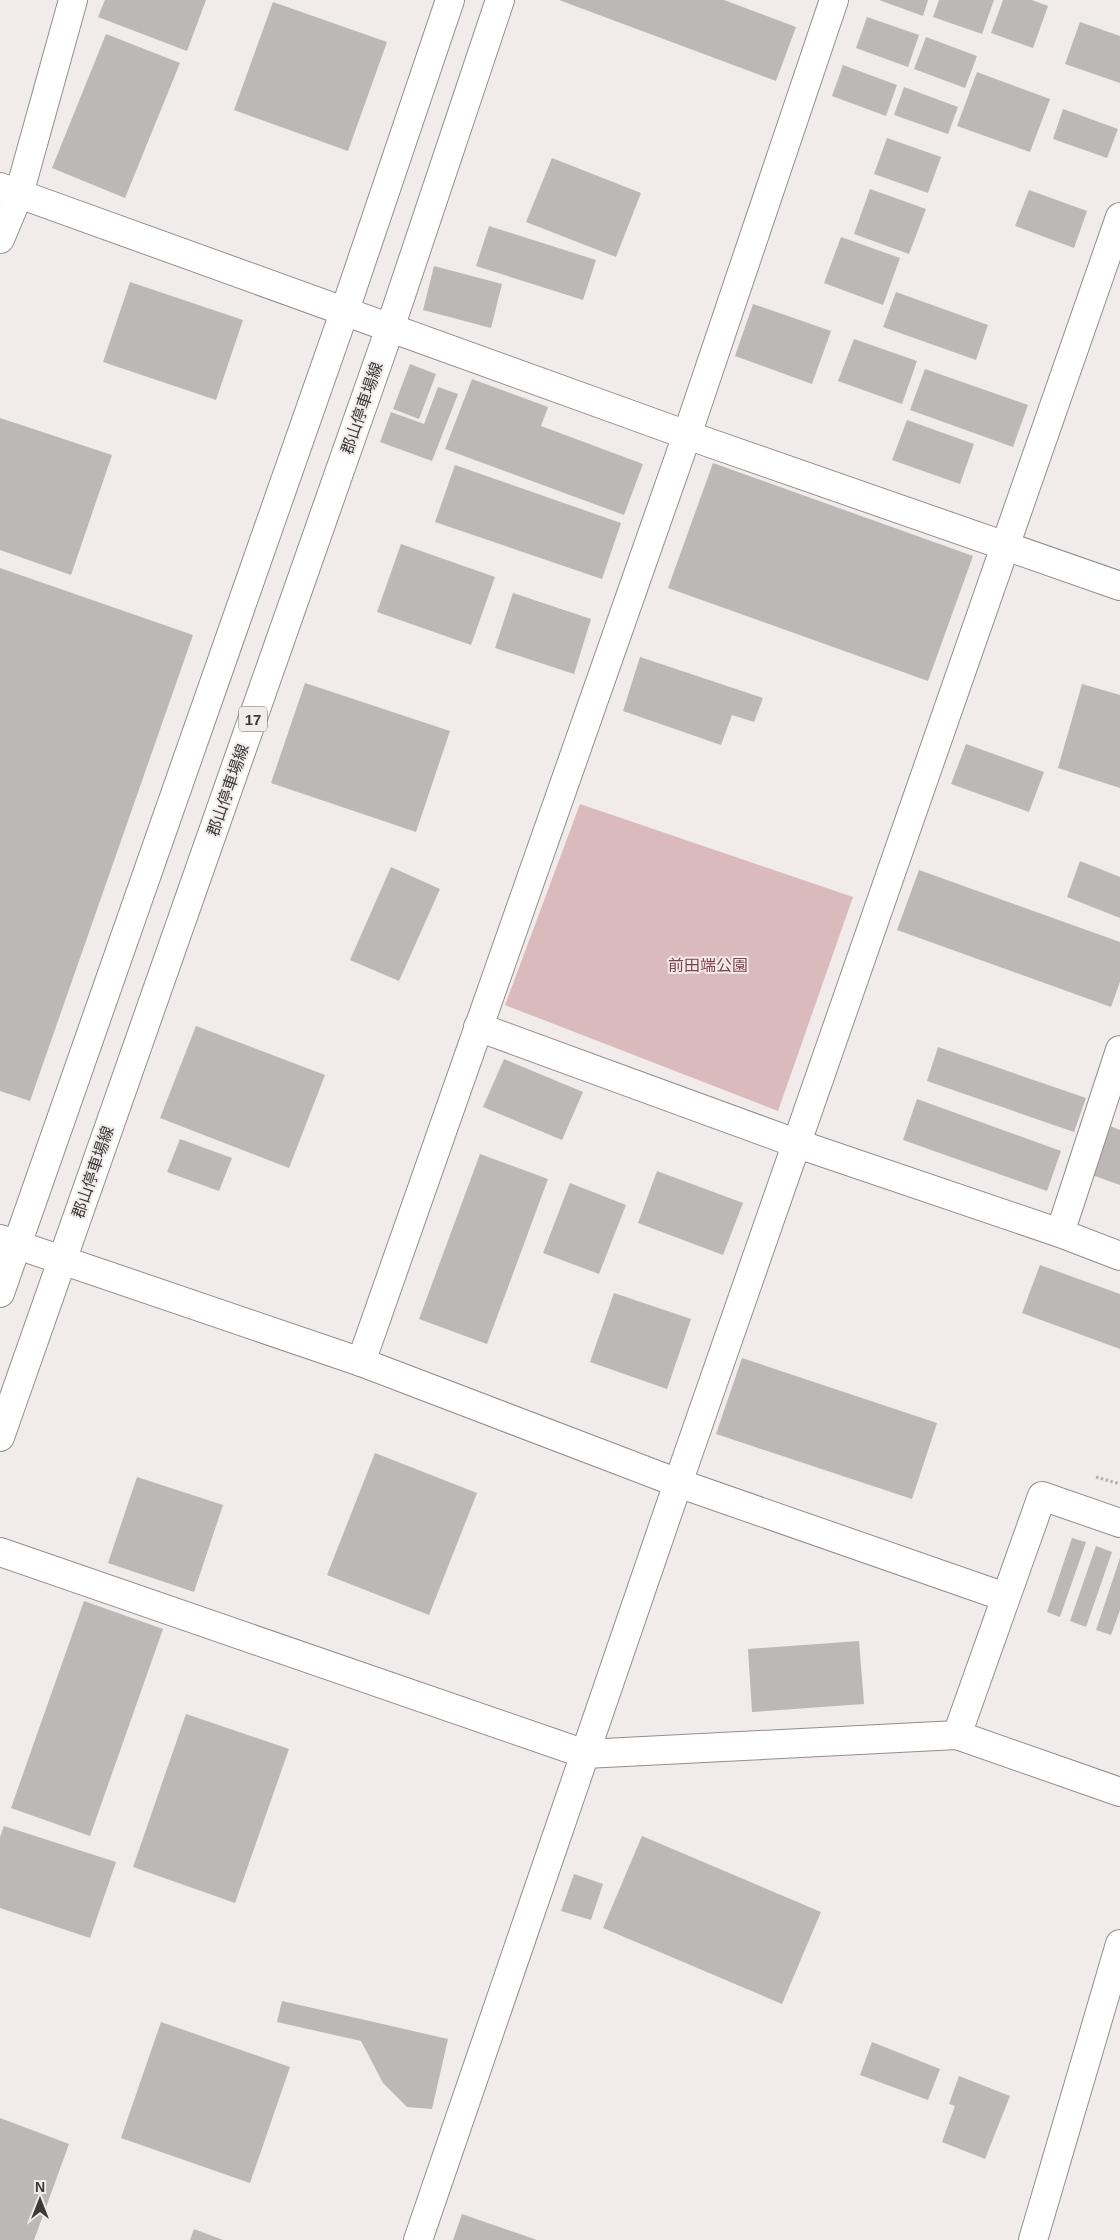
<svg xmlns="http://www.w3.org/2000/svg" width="1120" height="2240" font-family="Helvetica,'Noto Sans JP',sans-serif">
<rect width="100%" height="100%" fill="#f1ebeb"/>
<path fill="#dbbabb" d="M 580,804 L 853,897 L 778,1111 L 505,1005 Z"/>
<g fill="#bdb8b8">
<path d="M 105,0 L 206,0 L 187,51 L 98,17 Z"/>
<path d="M 559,0 L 724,0 L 796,27 L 776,81 Z"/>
<path d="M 879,0 L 928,0 L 923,16 Z"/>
<path d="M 939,0 L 994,0 L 982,34 L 933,17 Z"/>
<path d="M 1003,0 L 1032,0 L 1048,6 L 1033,48 L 991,33 Z"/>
<path d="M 273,2 L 387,42 L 348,151 L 234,110 Z"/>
<path d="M 867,17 L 919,35 L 908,67 L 856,48 Z"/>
<path d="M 1080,22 L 1120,36 L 1120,83 L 1065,64 Z"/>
<path d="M 106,34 L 180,63 L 125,198 L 52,168 Z"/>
<path d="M 926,37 L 977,56 L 965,88 L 914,69 Z"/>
<path d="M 843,65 L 897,85 L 886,116 L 832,96 Z"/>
<path d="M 977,72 L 1050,99 L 1030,152 L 957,126 Z"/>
<path d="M 904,87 L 958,107 L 948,134 L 894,115 Z"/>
<path d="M 1063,109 L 1118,129 L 1107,158 L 1053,139 Z"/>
<path d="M 887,138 L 941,157 L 928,193 L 874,174 Z"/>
<path d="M 552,158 L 641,193 L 616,257 L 526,222 Z"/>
<path d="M 870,189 L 926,209 L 909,254 L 854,234 Z"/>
<path d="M 1029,190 L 1087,211 L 1074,248 L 1015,226 Z"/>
<path d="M 489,226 L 596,260 L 583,300 L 476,266 Z"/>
<path d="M 841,237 L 900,258 L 883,305 L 824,283 Z"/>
<path d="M 434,266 L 502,284 L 491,328 L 423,310 Z"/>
<path d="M 130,282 L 243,320 L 216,400 L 103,362 Z"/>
<path d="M 896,292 L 988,325 L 976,360 L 883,327 Z"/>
<path d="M 753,304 L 831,331 L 812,384 L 735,356 Z"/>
<path d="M 854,339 L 917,361 L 902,404 L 838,381 Z"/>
<path d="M 410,364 L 436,374 L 419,419 L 393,409 Z"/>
<path d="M 925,369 L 1028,405 L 1013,447 L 910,410 Z"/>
<path d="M 472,379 L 548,407 L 541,426 L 643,464 L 624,515 L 445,449 Z"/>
<path d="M 438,387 L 458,394 L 432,461 L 380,442 L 391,412 L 424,424 Z"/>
<path d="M 0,418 L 112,455 L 71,575 L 0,550 Z"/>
<path d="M 907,420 L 974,444 L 960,484 L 892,460 Z"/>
<path d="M 713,463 L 973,556 L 928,681 L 668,588 Z"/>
<path d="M 455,465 L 621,523 L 602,579 L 435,522 Z"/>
<path d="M 401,544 L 495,577 L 471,645 L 377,612 Z"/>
<path d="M 0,568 L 193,635 L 30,1101 L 0,1091 Z"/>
<path d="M 513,593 L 591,619 L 574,674 L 495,648 Z"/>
<path d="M 640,657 L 763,698 L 754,722 L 732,715 L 721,745 L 623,711 Z"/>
<path d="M 305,683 L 450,731 L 416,832 L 271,783 Z"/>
<path d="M 1082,684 L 1120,695 L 1120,788 L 1058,768 Z"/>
<path d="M 966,744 L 1044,772 L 1029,812 L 951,784 Z"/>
<path d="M 1080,861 L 1120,877 L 1120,918 L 1067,897 Z"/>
<path d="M 391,867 L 440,889 L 399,981 L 350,960 Z"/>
<path d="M 919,870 L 1120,942 L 1120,982 L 1111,1007 L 897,930 Z"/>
<path d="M 196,1026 L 325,1075 L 289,1168 L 160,1118 Z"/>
<path d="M 938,1047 L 1086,1098 L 1074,1132 L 927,1081 Z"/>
<path d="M 504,1059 L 583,1092 L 562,1140 L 483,1107 Z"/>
<path d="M 917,1099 L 1061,1151 L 1047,1191 L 903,1140 Z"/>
<path d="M 1110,1126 L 1120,1130 L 1120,1185 L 1092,1175 Z"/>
<path d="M 180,1139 L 232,1158 L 219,1191 L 167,1172 Z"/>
<path d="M 480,1154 L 548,1179 L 487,1344 L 419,1319 Z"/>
<path d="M 657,1171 L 743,1203 L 723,1255 L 638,1223 Z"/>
<path d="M 570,1183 L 626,1205 L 599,1274 L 543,1253 Z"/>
<path d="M 1040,1265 L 1120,1294 L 1120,1349 L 1022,1313 Z"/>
<path d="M 614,1293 L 691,1319 L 667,1389 L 590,1362 Z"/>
<path d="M 742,1358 L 937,1423 L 912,1499 L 716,1434 Z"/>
<path d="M 375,1453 L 477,1493 L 429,1615 L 327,1575 Z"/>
<path d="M 137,1477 L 223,1505 L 194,1592 L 108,1563 Z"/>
<path d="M 1072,1538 L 1086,1542 L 1060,1617 L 1047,1612 Z"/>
<path d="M 1096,1546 L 1112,1552 L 1086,1627 L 1070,1621 Z"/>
<path d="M 1120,1558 L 1120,1610 L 1111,1635 L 1096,1630 Z"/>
<path d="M 84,1601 L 163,1629 L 90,1836 L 11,1808 Z"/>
<path d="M 859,1641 L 864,1704 L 752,1712 L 748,1649 Z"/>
<path d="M 186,1714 L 289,1749 L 235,1903 L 133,1867 Z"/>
<path d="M 4,1826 L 116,1862 L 90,1938 L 0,1908 L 0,1837 Z"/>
<path d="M 642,1836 L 821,1912 L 782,2004 L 603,1928 Z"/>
<path d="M 574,1874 L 603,1884 L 591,1920 L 561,1911 Z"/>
<path d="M 282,2001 L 448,2039 L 432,2109 L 407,2107 L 383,2083 L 361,2041 L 277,2022 Z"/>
<path d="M 161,2022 L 290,2067 L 250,2183 L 121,2138 Z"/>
<path d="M 872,2042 L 940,2069 L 928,2100 L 860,2075 Z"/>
<path d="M 959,2076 L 1010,2096 L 985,2159 L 942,2142 L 955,2106 L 949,2104 Z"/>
<path d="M 0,2118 L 69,2144 L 34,2240 L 0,2240 Z"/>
<path d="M 462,2214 L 537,2240 L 453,2240 Z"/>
<path d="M 194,2229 L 223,2240 L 190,2240 Z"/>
</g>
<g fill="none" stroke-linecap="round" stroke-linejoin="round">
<defs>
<g id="street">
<path d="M 0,187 L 687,435 L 1120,586"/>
<path d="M 0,239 L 19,194 L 73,0"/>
<path d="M 478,1027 L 798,1144 L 1060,1233 L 1120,1256"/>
<path d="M 1060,1233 L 1120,1050"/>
<path d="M 361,1362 L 687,435 L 834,0"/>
<path d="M 1120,1523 L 1042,1496 L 957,1735 L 1120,1792"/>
<path d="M 0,1552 L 585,1754 L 957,1735"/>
<path d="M 418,2240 L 678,1483 L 1120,217"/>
<path d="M 1033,2240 L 1120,1944"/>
</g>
<path id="secondary" d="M 0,1239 L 361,1362 L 678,1483 L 1005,1597"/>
<g id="primary">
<path d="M 0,1293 L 345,310 L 450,0"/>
<path d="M 0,1437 L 390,328 L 500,0"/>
</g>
</defs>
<use href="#street" stroke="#938e8e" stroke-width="30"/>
<use href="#secondary" stroke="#938e8e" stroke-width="30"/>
<use href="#primary" stroke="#938e8e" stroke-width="30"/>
<path stroke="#b3afaf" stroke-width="3" stroke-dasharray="2.5 2.5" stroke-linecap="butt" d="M 1096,1477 L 1120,1484"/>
<use href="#street" stroke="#fff" stroke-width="28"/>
<use href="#secondary" stroke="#fff" stroke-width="28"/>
<use href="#primary" stroke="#fff" stroke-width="28"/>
</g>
<g text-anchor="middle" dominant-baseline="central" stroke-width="4" stroke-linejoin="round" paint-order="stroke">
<rect fill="#f1ebeb" stroke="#726e6e" stroke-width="1" x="239" y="706.5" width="28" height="25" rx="4"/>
<g font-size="15" font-weight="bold" fill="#3b3939">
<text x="253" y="719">17</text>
</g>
<g font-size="16" fill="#3b3939" stroke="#f1ebeb">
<text transform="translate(362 408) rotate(-71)">郡山停車場線</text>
<text transform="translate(228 790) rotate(-71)">郡山停車場線</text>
<text transform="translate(93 1172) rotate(-71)">郡山停車場線</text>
</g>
<g font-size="16" fill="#804348" stroke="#f1ebeb">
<text x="708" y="965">前田端公園</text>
</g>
</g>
<g transform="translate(40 2200)" stroke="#f1ebeb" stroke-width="4" paint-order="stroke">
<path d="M0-4L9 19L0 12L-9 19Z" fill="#3b3939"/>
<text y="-8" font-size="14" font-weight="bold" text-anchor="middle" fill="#3b3939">N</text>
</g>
</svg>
